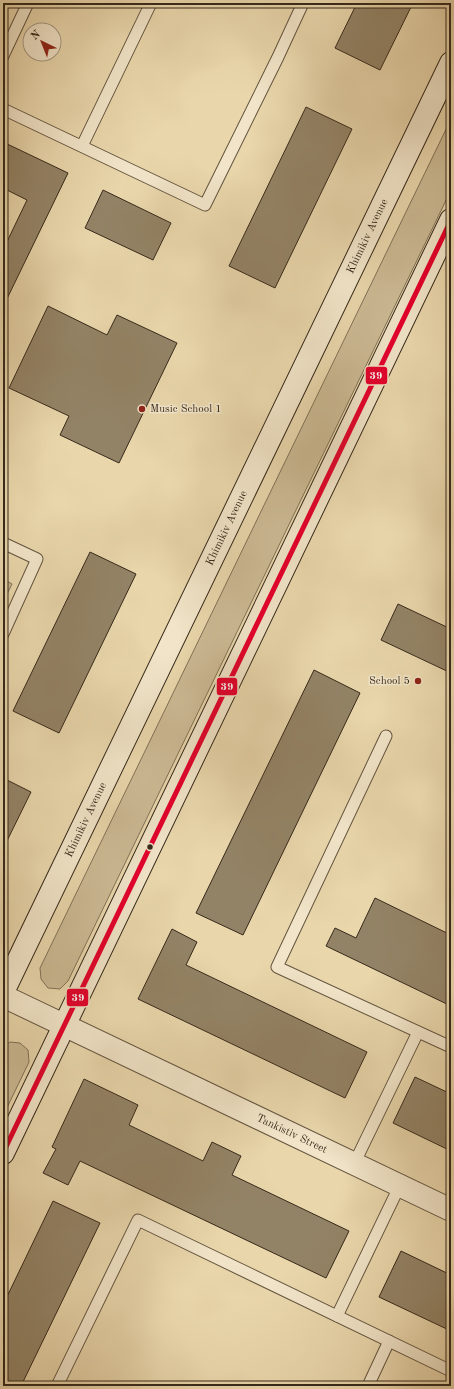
<svg xmlns="http://www.w3.org/2000/svg" width="454" height="1389" font-family="'Old Standard TT',serif">
<rect width="100%" height="100%" fill="#e9d6ab"/>
<filter id="stains"><feTurbulence type="fractalNoise" baseFrequency=".005" numOctaves="4"/><feColorMatrix values="0 0 0 0 .2 0 0 0 0 .09 0 0 0 0 .02 0 0 0 .5 -.17"/></filter>
<radialGradient id="worn" r=".72"><stop offset=".6" stop-color="#630" stop-opacity="0"/><stop offset="1" stop-color="#630" stop-opacity=".3"/></radialGradient>
<g fill="#cbb993" stroke="#807157">
<path d="M 451,119 L 451,190 L 68,981 L 60,989 L 48,988 L 41,979 L 40,968 Z"/>
<path d="M 3,579 L 12,584 L 3,602 Z"/>
<path d="M 10,1042 L 20,1043 L 28,1050 L 29,1062 L 3,1116 L 3,1047 Z"/>
</g>
<g fill="#938366" stroke="#36291b">
<path d="M 357,3 L 413,3 L 380,70 L 335,48 Z"/>
<path d="M 306,107 L 352,129 L 275,288 L 229,266 Z"/>
<path d="M 3,142 L 68,173 L 3,307 L 3,250 L 27,200 L 3,188 Z"/>
<path d="M 103,190 L 171,223 L 153,260 L 85,228 Z"/>
<path d="M 48,306 L 107,335 L 117,315 L 177,343 L 119,463 L 60,435 L 69,416 L 9,388 Z"/>
<path d="M 90,552 L 136,574 L 59,733 L 13,711 Z"/>
<path d="M 398,604 L 451,629 L 451,673 L 381,640 Z"/>
<path d="M 314,670 L 360,693 L 243,935 L 196,913 Z"/>
<path d="M 3,778 L 31,792 L 3,849 Z"/>
<path d="M 375,898 L 451,935 L 451,1006 L 326,946 L 335,928 L 356,938 Z"/>
<path d="M 172,929 L 197,942 L 186,965 L 367,1052 L 345,1098 L 138,999 Z"/>
<path d="M 415,1077 L 451,1094 L 451,1151 L 393,1123 Z"/>
<path d="M 84,1079 L 138,1105 L 129,1125 L 203,1161 L 212,1142 L 241,1156 L 232,1175 L 349,1231 L 326,1278 L 80,1161 L 68,1185 L 43,1173 L 56,1149 L 52,1147 Z"/>
<path d="M 53,1201 L 100,1223 L 21,1386 L 3,1386 L 3,1305 Z"/>
<path d="M 401,1251 L 451,1275 L 451,1331 L 379,1297 Z"/>
</g>
<g fill="none" stroke-linecap="round" stroke-linejoin="round">
<defs>
<g id="service">
<path d="M 3,56 L 28,3"/>
<path d="M 3,109 L 205,205 L 278,57 L 303,3"/>
<path d="M 82,146 L 151,3"/>
<path d="M 3,543 L 37,559 L 3,634"/>
<path d="M 386,736 L 277,967 L 451,1047"/>
<path d="M 354,1164 L 418,1032"/>
<path d="M 337,1316 L 400,1185"/>
<path d="M 57,1386 L 138,1220 L 451,1371"/>
<path d="M 368,1386 L 389,1341"/>
</g>
<g id="minor">
<path id="s1" d="M 3,996 L 451,1210"/>
</g>
<g id="secondary">
<path id="s2" d="M 3,992 L 451,63"/>
<path d="M 3,1153 L 451,220"/>
</g>
</defs>
<use href="#service" stroke="#63543f" stroke-width="13"/>
<use href="#minor" stroke="#63543f" stroke-width="24"/>
<use href="#secondary" stroke="#36291b" stroke-width="24"/>
<use href="#service" stroke="#f1e4c8" stroke-width="11"/>
<use href="#minor" stroke="#f1e4c8" stroke-width="22"/>
<use href="#secondary" stroke="#f1e4c8" stroke-width="22"/>
<defs>
<path id="bus-1" d="M 3,1153 L 451,220"/>
</defs>
<use href="#bus-1" stroke="#f1e4c8" stroke-width="8"/>
<use href="#bus-1" stroke="#e4002b" stroke-width="5"/>
</g>
<g fill="#8f2418" stroke="#f1e4c8" stroke-width="1.5">
<circle cx="142" cy="409" r="4"/>
<circle cx="418" cy="681" r="4"/>
</g>
<circle fill="#36291b" stroke="#f1e4c8" stroke-width="1.5" cx="150" cy="847" r="3.5"/>
<g text-anchor="middle" dominant-baseline="central" stroke-width="3" stroke-linejoin="round" paint-order="stroke">
<g font-size="11" fill="#36291b" stroke="#f1e4c8">
<text stroke="none"><textPath href="#s2" startOffset="839">Khimikiv Avenue</textPath></text>
<text stroke="none"><textPath href="#s2" startOffset="515">Khimikiv Avenue</textPath></text>
<text stroke="none"><textPath href="#s2" startOffset="191">Khimikiv Avenue</textPath></text>
<text stroke="none"><textPath href="#s1" startOffset="320">Tankistiv Street</textPath></text>
</g>
<g font-size="11" fill="#36291b" stroke="#f1e4c8" text-anchor="start">
<text x="150" y="409">Music School 1</text>
<text x="410" y="681" text-anchor="end">School 5</text>
</g>
</g>
<g stroke="#f1e4c8" stroke-width="1.5">
<rect x="365" y="366" width="23" height="19" rx="4" fill="#e4002b"/>
<rect x="216" y="677" width="22" height="19" rx="4" fill="#e4002b"/>
<rect x="66" y="988" width="23" height="19" rx="4" fill="#e4002b"/>
</g>
<g font-size="11" text-anchor="middle" font-weight="bold" fill="#fff">
<text x="376" y="379">39</text>
<text x="227" y="690">39</text>
<text x="78" y="1001">39</text>
</g>
<rect width="454" height="1389" fill="none" stroke="#e9d6ab" stroke-width="16"/>
<rect x="4" y="4" width="446" height="1381" fill="none" stroke="#36291b" stroke-width="2"/>
<rect x="8" y="8" width="438" height="1373" fill="none" stroke="#36291b"/>
<g transform="translate(42 42) rotate(317)"><circle r="19" fill="#f1e4c8" stroke="#a69983"/>
<path d="M0-3L7 15L0 10L-7 15Z" fill="#8f2418"/>
<text y="-6" font-size="11" font-weight="bold" text-anchor="middle" fill="#36291b">N</text>
</g>
<rect width="100%" height="100%" filter="url(#stains)"/>
<rect width="100%" height="100%" fill="url(#worn)"/>
</svg>
